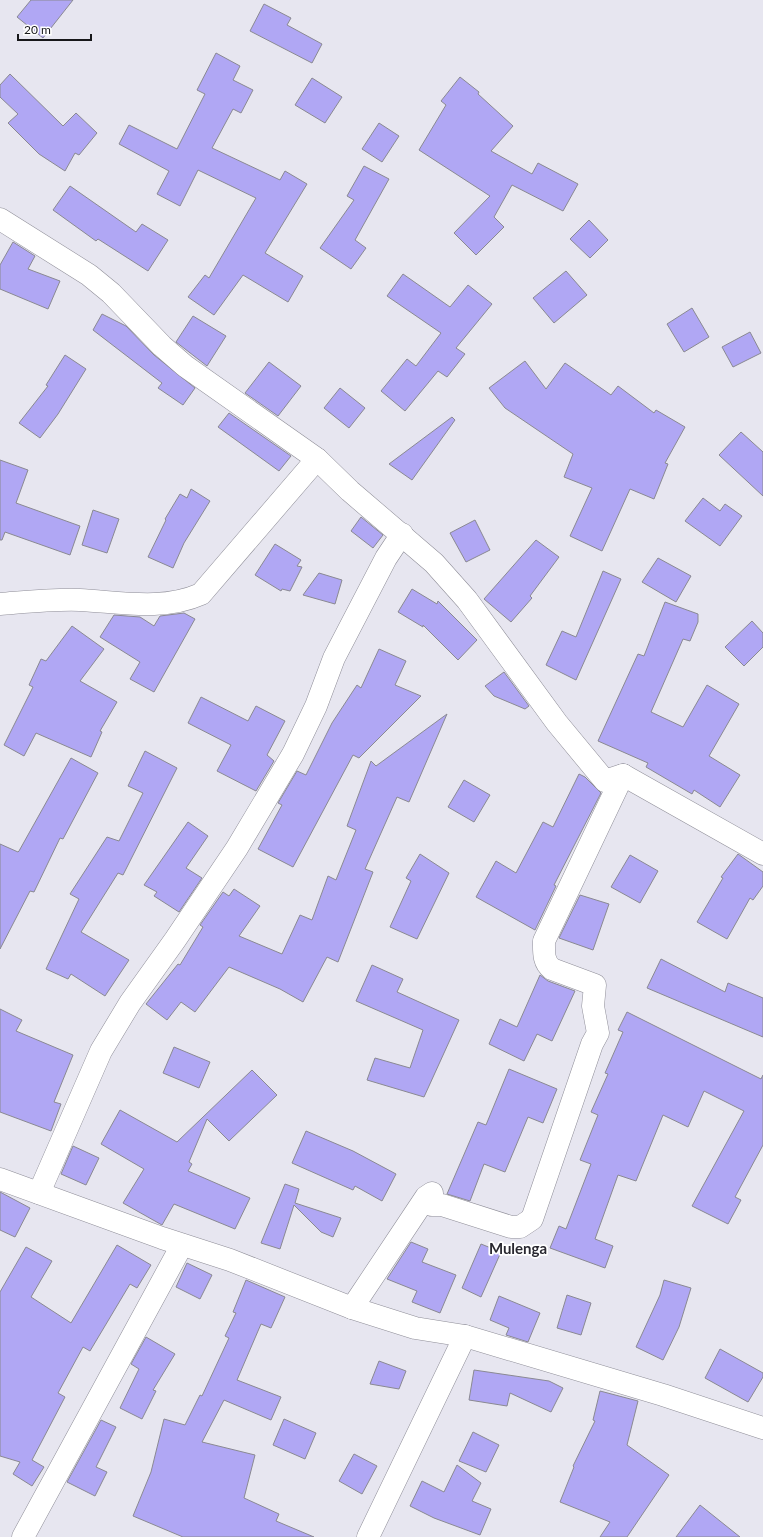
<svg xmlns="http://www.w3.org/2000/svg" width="763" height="1537" font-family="Lato,sans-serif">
<rect width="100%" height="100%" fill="#e7e6f0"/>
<g fill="#b0a7f4" stroke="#8a8992">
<path d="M 31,0 L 73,0 L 43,38 L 17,17 Z"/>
<path d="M 264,4 L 291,18 L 287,25 L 322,44 L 312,63 L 250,31 Z"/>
<path d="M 216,53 L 240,66 L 233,80 L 253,90 L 241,113 L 233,109 L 212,148 L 280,180 L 285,171 L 307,184 L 265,253 L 303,276 L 288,302 L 243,275 L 214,315 L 188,297 L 205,275 L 209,278 L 256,198 L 198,170 L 180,206 L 157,194 L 169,171 L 119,144 L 129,125 L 177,149 L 205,94 L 197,90 Z"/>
<path d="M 10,74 L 63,126 L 76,113 L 97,133 L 79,155 L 75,153 L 65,171 L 39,154 L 8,123 L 18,114 L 0,97 L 0,85 Z"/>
<path d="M 460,77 L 479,92 L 478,94 L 513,126 L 491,151 L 532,174 L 538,163 L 578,184 L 563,211 L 512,185 L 494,217 L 504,227 L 476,255 L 454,233 L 490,196 L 419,150 L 446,105 L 441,101 Z"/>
<path d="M 312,78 L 342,97 L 325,123 L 295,105 Z"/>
<path d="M 379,123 L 399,136 L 382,162 L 362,149 Z"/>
<path d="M 364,166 L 389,179 L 355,240 L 366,248 L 351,269 L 320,248 L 354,200 L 347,196 Z"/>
<path d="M 70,186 L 136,232 L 142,224 L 168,240 L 148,271 L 98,239 L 96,241 L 53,210 Z"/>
<path d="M 589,220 L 608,240 L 590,258 L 570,239 Z"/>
<path d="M 13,242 L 35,256 L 28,269 L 60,281 L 48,309 L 0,289 L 0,265 Z"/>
<path d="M 566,271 L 587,295 L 554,323 L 533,298 Z"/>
<path d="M 403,274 L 450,307 L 468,285 L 492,304 L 456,348 L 465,354 L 447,377 L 438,371 L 405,411 L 381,391 L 407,359 L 416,366 L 441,333 L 387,296 Z"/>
<path d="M 692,308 L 709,337 L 684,352 L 667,324 Z"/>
<path d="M 102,314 L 126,326 L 154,355 L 195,388 L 183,405 L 158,388 L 162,383 L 93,330 Z"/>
<path d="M 193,316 L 226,336 L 207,366 L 176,342 Z"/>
<path d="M 750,332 L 761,353 L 733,367 L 722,347 Z"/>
<path d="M 65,355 L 86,369 L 58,414 L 40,438 L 19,423 L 48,386 L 46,385 Z"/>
<path d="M 525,361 L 546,389 L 565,363 L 611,395 L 618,386 L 654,413 L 656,410 L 685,427 L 665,463 L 668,464 L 654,499 L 630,489 L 602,551 L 570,536 L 592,488 L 564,477 L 573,454 L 505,408 L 489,388 Z"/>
<path d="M 269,362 L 301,386 L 278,416 L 245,393 Z"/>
<path d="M 340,388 L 365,408 L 349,428 L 324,408 Z"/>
<path d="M 229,413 L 291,456 L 279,471 L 218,427 Z"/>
<path d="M 452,417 L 455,420 L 412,480 L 389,464 Z"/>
<path d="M 741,432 L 763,452 L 763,496 L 719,455 Z"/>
<path d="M 0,460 L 28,470 L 16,503 L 80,526 L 70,555 L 5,532 L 2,540 L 0,540 Z"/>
<path d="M 191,489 L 210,501 L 184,543 L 173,568 L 148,557 L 166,520 L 165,519 L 180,494 L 187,498 Z"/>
<path d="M 703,498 L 720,511 L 725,504 L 742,516 L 720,546 L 685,521 Z"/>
<path d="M 93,510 L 119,519 L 107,553 L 82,545 Z"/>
<path d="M 361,517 L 383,535 L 373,548 L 351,531 Z"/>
<path d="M 475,520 L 490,550 L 466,562 L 450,533 Z"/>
<path d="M 536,540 L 559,557 L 530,596 L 532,598 L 511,622 L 484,599 Z"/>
<path d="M 275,544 L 301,560 L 297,566 L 302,567 L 290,591 L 282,589 L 281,591 L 255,575 Z"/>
<path d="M 658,558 L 691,576 L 676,602 L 642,582 Z"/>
<path d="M 603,571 L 621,579 L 576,680 L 546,665 L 562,631 L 576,637 Z"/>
<path d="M 319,573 L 342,580 L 335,604 L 303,595 Z"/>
<path d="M 412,589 L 437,604 L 438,601 L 477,640 L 458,660 L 423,625 L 423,627 L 398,612 Z"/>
<path d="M 665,602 L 698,614 L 698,622 L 690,641 L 683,639 L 651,712 L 683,727 L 707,685 L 739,704 L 709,756 L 740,775 L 720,807 L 694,790 L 692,794 L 646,767 L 648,763 L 598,741 L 638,654 L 644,656 Z"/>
<path d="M 184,613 L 195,619 L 154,692 L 130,679 L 140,662 L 100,637 L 114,615 L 140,617 L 154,626 L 160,616 Z"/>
<path d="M 752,621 L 763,633 L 763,647 L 744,666 L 725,647 Z"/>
<path d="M 72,626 L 104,649 L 80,681 L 117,702 L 100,731 L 102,732 L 91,757 L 36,733 L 24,756 L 4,745 L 33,687 L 29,685 L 41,659 L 46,661 Z"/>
<path d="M 379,649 L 406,661 L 395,685 L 421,696 L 359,758 L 353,755 L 293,867 L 258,849 L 282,805 L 278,803 L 297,771 L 306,775 L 332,723 L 357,685 L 361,688 Z"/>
<path d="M 504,672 L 529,706 L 525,709 L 494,696 L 485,686 Z"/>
<path d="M 201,697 L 248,721 L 256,706 L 285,721 L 267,755 L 274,761 L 256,791 L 217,771 L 231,745 L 188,723 Z"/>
<path d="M 447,714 L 409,802 L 397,797 L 365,869 L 373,872 L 338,962 L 327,957 L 303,1002 L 280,989 L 229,967 L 195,1012 L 181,1002 L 167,1020 L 146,1004 L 178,964 L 180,965 L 203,927 L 200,925 L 223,892 L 229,896 L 234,889 L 260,906 L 239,936 L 282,954 L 300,915 L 312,920 L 328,876 L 336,880 L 356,830 L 347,826 L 371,761 L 376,766 Z"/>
<path d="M 145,751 L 177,768 L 123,875 L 118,873 L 81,932 L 129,960 L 105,996 L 71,974 L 68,979 L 46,969 L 79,899 L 70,894 L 107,837 L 119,841 L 143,793 L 128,786 Z"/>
<path d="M 71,758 L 98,773 L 63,839 L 60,838 L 34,892 L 30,891 L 0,949 L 0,844 L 18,852 L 19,851 Z"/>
<path d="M 579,774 L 585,777 L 601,793 L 554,885 L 556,886 L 535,930 L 476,897 L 496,861 L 516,873 L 543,822 L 553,827 Z"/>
<path d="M 464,780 L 490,795 L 474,822 L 448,807 Z"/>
<path d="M 188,822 L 208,836 L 186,868 L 202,878 L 179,912 L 154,896 L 157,892 L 144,885 Z"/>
<path d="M 420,854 L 449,873 L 417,939 L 390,927 L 411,881 L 406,878 Z"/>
<path d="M 738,854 L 763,872 L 763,886 L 753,900 L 750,898 L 727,939 L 697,922 L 723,878 L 721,877 Z"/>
<path d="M 630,855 L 658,871 L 640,903 L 611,887 Z"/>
<path d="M 580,895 L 609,904 L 593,950 L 559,938 Z"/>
<path d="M 661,959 L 725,992 L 728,983 L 763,998 L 763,1037 L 647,988 Z"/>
<path d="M 372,965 L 403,979 L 397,992 L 459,1020 L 424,1097 L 367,1080 L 375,1058 L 410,1068 L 423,1030 L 356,1001 Z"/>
<path d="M 540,975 L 548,981 L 575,991 L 552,1041 L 537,1034 L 524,1061 L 489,1044 L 500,1019 L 517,1027 Z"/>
<path d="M 0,1009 L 22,1020 L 16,1031 L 73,1055 L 54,1102 L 61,1104 L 51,1131 L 0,1112 Z"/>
<path d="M 627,1012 L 761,1079 L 763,1075 L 763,1145 L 735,1197 L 741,1200 L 728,1224 L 692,1206 L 744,1111 L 704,1091 L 688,1127 L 663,1115 L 636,1181 L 618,1175 L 595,1239 L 613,1246 L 605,1268 L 550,1248 L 559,1226 L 566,1229 L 591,1164 L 580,1160 L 598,1115 L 591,1112 L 608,1074 L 605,1073 L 623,1032 L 618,1030 Z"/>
<path d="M 174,1047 L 210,1062 L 199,1088 L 163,1073 Z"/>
<path d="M 509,1069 L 557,1089 L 543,1123 L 528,1117 L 505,1172 L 484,1164 L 470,1201 L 447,1194 L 478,1122 L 486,1125 Z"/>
<path d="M 252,1070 L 277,1095 L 229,1141 L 207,1119 L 189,1162 L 192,1164 L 188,1171 L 250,1198 L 235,1229 L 174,1204 L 162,1225 L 123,1203 L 144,1169 L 101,1144 L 120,1110 L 177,1142 Z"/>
<path d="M 306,1131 L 353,1151 L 396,1174 L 382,1201 L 355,1186 L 353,1190 L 292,1163 Z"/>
<path d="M 73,1146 L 99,1158 L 86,1185 L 61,1174 Z"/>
<path d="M 285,1184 L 299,1189 L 295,1203 L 341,1218 L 333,1237 L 321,1232 L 294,1205 L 280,1249 L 261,1243 Z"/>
<path d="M 0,1192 L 30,1208 L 15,1237 L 0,1230 Z"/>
<path d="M 411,1242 L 428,1249 L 422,1262 L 456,1275 L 440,1313 L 412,1302 L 417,1291 L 387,1279 Z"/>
<path d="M 481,1244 L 501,1252 L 481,1297 L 462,1288 Z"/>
<path d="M 117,1245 L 151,1265 L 137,1288 L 130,1284 L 90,1351 L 83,1347 L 58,1393 L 65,1397 L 32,1460 L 44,1467 L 32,1486 L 13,1474 L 20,1462 L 0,1456 L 0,1292 L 26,1247 L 52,1261 L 31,1297 L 71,1323 Z"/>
<path d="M 187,1263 L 212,1275 L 200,1299 L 176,1287 Z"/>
<path d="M 246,1280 L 285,1297 L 271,1328 L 261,1324 L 237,1380 L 281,1397 L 271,1420 L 224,1400 L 202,1442 L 255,1455 L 244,1498 L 279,1514 L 276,1521 L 314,1537 L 183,1537 L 133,1516 L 151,1472 L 164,1419 L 185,1425 L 200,1395 L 202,1396 L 229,1338 L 225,1336 L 236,1313 L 233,1312 Z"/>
<path d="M 664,1280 L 691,1288 L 679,1327 L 663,1360 L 636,1347 L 660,1295 Z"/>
<path d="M 567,1295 L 591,1303 L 581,1335 L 557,1328 Z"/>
<path d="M 499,1296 L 540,1313 L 528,1342 L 506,1335 L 509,1328 L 490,1320 Z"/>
<path d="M 146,1337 L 175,1354 L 153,1390 L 156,1391 L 142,1419 L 120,1408 L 139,1369 L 131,1364 Z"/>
<path d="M 720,1349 L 763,1373 L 763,1377 L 748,1402 L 705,1378 Z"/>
<path d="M 379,1361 L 406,1371 L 399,1389 L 370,1384 Z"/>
<path d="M 474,1370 L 549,1381 L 563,1388 L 551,1412 L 510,1393 L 507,1406 L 469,1400 Z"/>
<path d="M 600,1391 L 638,1401 L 627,1445 L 669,1475 L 627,1537 L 600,1537 L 610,1522 L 560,1502 L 574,1467 L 573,1466 L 595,1421 L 593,1420 Z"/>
<path d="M 284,1419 L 316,1433 L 305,1459 L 273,1445 Z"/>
<path d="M 101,1420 L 116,1427 L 96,1467 L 107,1472 L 95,1496 L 67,1482 Z"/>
<path d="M 473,1432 L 499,1445 L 486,1472 L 459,1461 Z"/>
<path d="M 354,1454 L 377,1466 L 362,1494 L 339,1481 Z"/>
<path d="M 457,1465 L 481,1483 L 472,1501 L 491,1509 L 480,1535 L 434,1518 L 410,1506 L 422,1481 L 444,1492 Z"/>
<path d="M 700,1505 L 740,1537 L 676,1537 Z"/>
</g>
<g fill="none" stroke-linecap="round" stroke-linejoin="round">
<defs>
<g id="street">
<path d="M 0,219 L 89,275 L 111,293 L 162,346 L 185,366 L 317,459 L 350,491 L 434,563 L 467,600 L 557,723 L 605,781 L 623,775 L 763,854"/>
<path d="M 0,604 C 26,602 53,599 80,600 C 120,602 163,611 201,594 L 317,459"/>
<path d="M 0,1179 L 162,1238 L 230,1260 L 352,1308 L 415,1328 L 465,1336 L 663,1395 L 763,1428"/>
<path d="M 39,1193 L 101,1051 L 130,1003 L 175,940 L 237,848 L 293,754 L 316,706 L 334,658 L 386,558 L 402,534"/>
<path d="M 352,1308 L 426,1197 L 432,1193 L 432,1205 L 442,1205 L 511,1227 L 520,1227 L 532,1219 L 592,1044 L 598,1033 L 593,1006 L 595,985 L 552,969 C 543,962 544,952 544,941 L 623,775"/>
<path d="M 23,1537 L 182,1245"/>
<path d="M 368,1537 L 465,1336"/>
</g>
</defs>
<use href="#street" stroke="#8f8e98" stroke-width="23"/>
<use href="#street" stroke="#fff" stroke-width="22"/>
</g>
<g text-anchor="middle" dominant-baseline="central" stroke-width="3.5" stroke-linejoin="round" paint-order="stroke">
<g font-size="15" font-weight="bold" fill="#292830" stroke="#fff">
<text x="518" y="1248">Mulenga</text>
</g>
</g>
<path d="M18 34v6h73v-6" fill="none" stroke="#17171a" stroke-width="2"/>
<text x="24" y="34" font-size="12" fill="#17171a" stroke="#ffffff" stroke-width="3" paint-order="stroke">20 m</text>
</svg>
